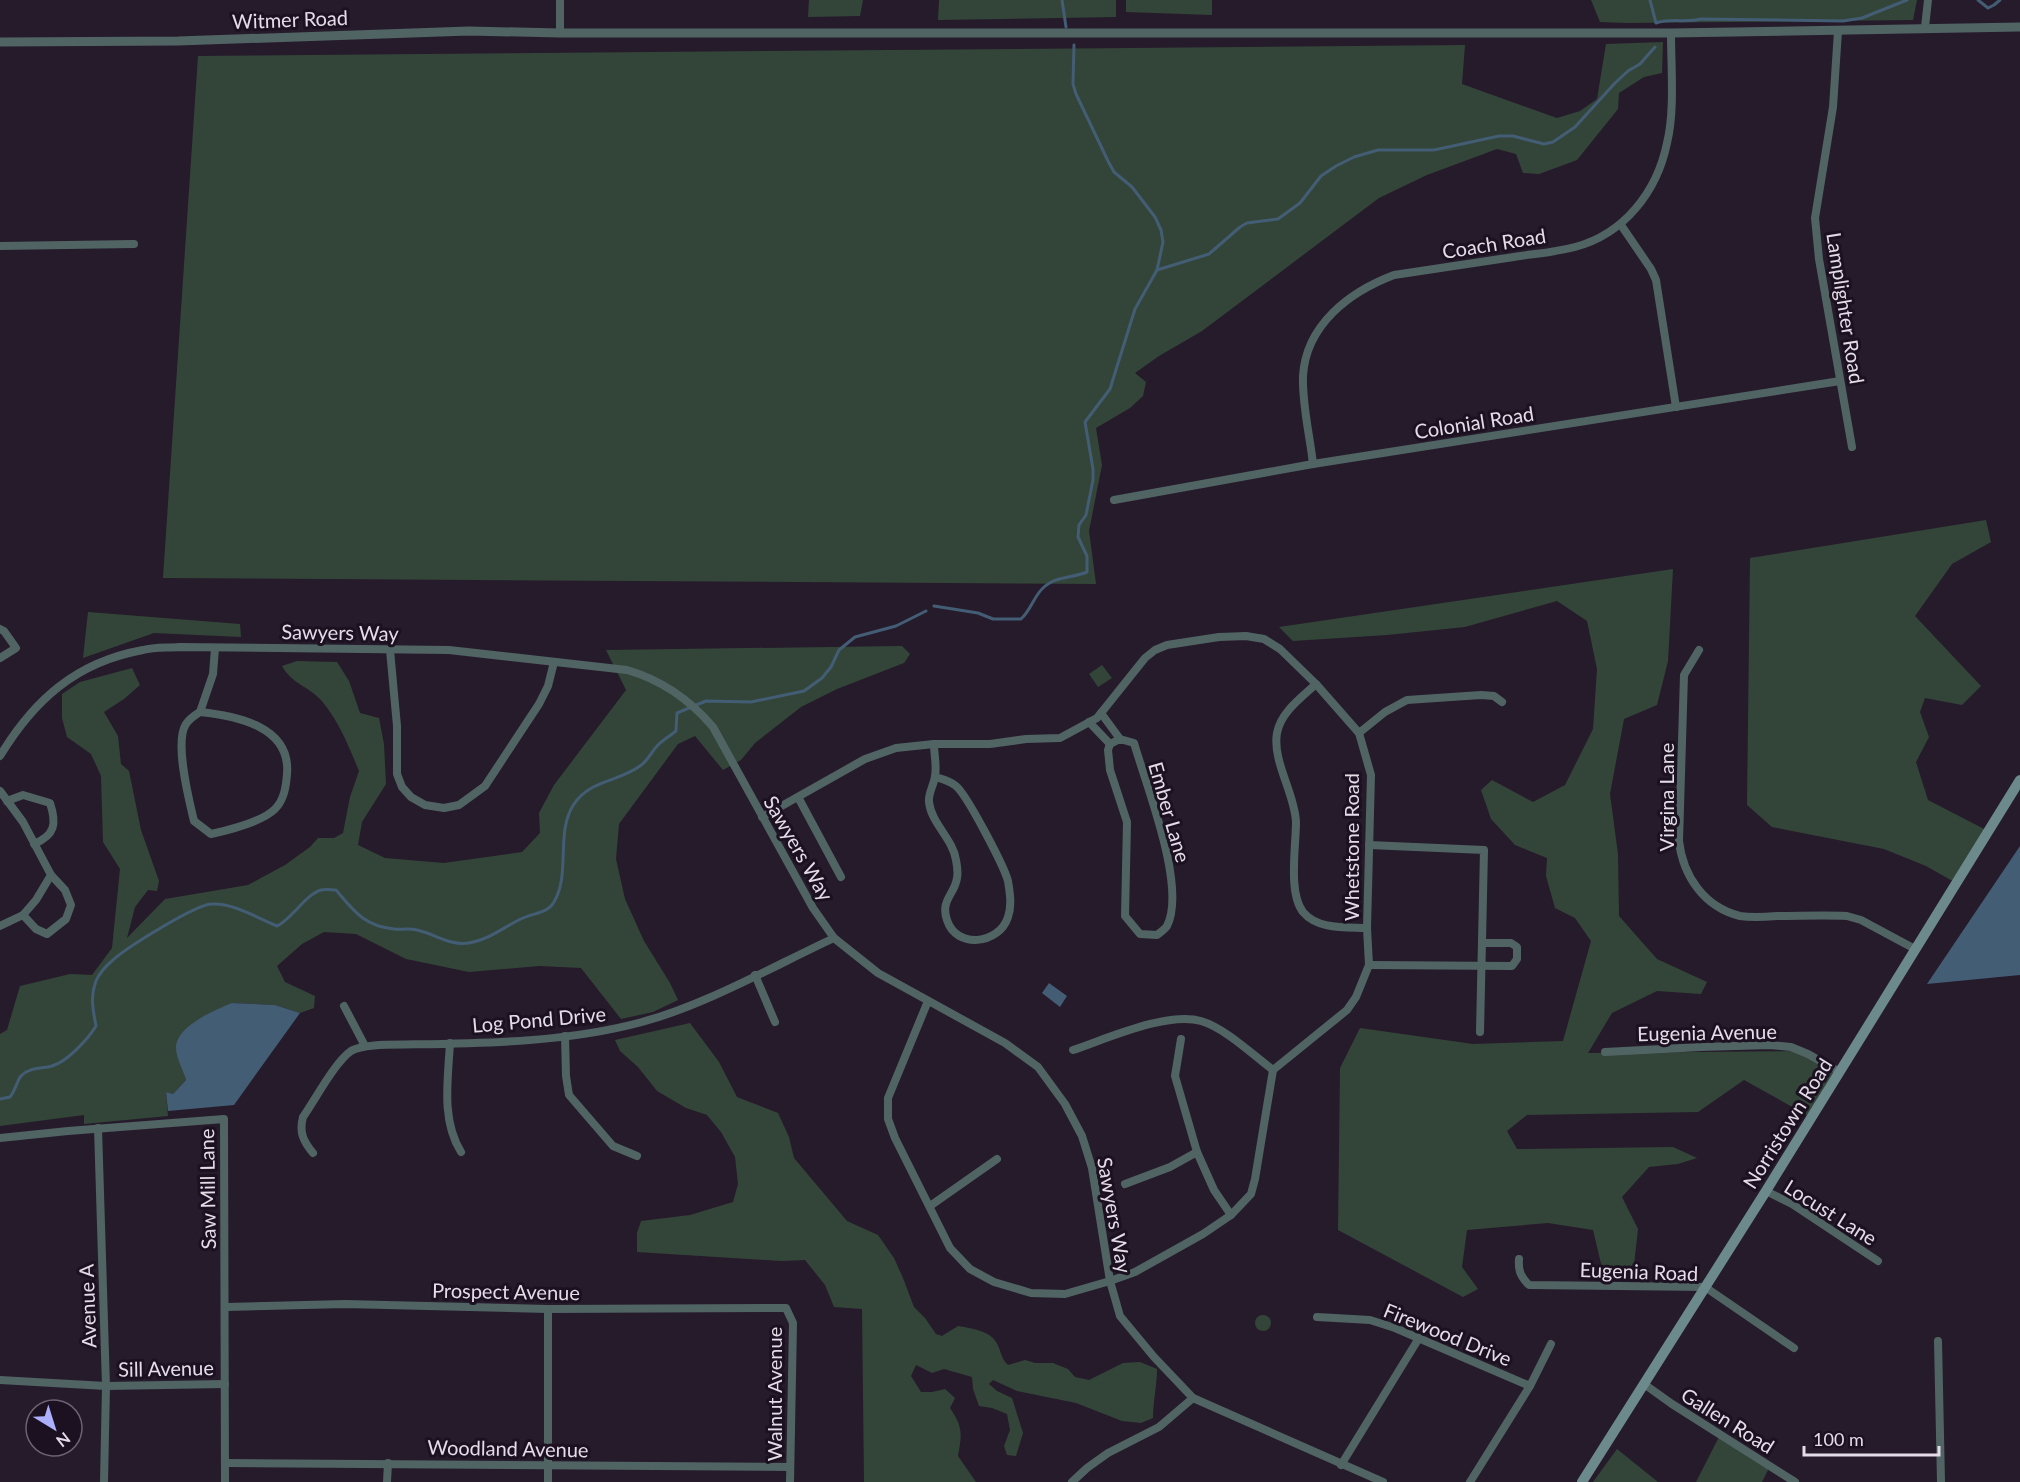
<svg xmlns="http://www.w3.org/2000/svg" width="2020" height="1482" font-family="Lato,sans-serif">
<rect width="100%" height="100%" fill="#261b2b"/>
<g fill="#334538">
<path d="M 809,0 L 863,0 L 860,16 L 808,17 Z"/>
<path d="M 939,0 L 1116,0 L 1116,17 L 938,20 Z"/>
<path d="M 1126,0 L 1212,0 L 1212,15 L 1126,12 Z"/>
<path d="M 1591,0 L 1917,0 L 1913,20 L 1627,23 L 1600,22 Z"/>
<path d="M 1663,42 L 1662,73 L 1644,77 L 1619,93 L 1618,109 L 1577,160 L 1539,174 L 1523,173 L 1516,154 L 1497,149 L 1427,175 L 1379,198 L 1202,331 L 1159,356 L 1135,373 L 1146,382 L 1143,396 L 1130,408 L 1096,428 L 1102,465 L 1089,531 L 1096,584 L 163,578 L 198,56 L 1465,45 L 1462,84 L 1557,118 L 1580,111 L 1597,99 L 1606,44 Z"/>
<path d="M 1986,520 L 1991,542 L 1952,564 L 1915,616 L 1981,686 L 1962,705 L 1925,698 L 1920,712 L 1929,737 L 1916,762 L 1928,800 L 1988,831 L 1956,883 L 1926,866 L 1884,849 L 1772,827 L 1747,805 L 1750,558 Z"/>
<path d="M 1673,569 L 1668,661 L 1657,705 L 1624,719 L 1610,794 L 1618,854 L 1619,916 L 1657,959 L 1707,982 L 1701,994 L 1657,991 L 1612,1013 L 1588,1053 L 1801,1051 L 1838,1076 L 1812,1118 L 1744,1080 L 1698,1112 L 1527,1115 L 1507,1131 L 1517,1149 L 1673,1147 L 1697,1158 L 1678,1164 L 1649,1167 L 1622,1197 L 1638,1229 L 1633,1274 L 1603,1272 L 1593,1230 L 1548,1223 L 1467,1230 L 1462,1267 L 1478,1289 L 1463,1297 L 1338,1230 L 1340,1068 L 1360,1028 L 1473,1044 L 1563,1041 L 1591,941 L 1575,918 L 1555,908 L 1546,876 L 1547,858 L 1515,845 L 1491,819 L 1481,790 L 1492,780 L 1533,802 L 1565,785 L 1593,729 L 1597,669 L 1587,621 L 1557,601 L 1465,627 L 1387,635 L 1293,641 L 1279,627 Z"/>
<path d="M 88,612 L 240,624 L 241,637 L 154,633 L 83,658 Z"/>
<path d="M 902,646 L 910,654 L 904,663 L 837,689 L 801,707 L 755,743 L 741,760 L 723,770 L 695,736 L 678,744 L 619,824 L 616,859 L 625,899 L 644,941 L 670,983 L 678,1000 L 653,1012 L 621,1019 L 581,968 L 539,966 L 469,972 L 406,959 L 356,934 L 324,932 L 302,944 L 277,966 L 285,982 L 315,996 L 314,1008 L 300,1013 L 275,1005 L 232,1003 L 176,1048 L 186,1080 L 173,1094 L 166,1092 L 168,1116 L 84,1124 L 84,1115 L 0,1126 L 0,1034 L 7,1030 L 20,986 L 70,974 L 92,975 L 112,948 L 120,869 L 103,842 L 101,776 L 91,754 L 67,737 L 62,718 L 62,694 L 80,682 L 132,668 L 140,685 L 124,699 L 104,712 L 118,736 L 121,764 L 129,771 L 141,830 L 159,881 L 157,891 L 148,890 L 135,907 L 127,938 L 165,899 L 248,885 L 285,865 L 310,847 L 318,838 L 334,838 L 343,833 L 350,797 L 359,771 C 349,747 339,721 321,700 C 308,686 292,684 282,666 L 297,661 L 337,662 L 349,681 L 360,713 L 379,718 L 384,744 L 386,784 L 362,822 L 358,845 L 385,858 L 444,863 L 522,852 L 540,833 L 539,813 L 554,785 L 626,690 L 606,650 Z"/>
<path d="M 1102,665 L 1112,678 L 1098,687 L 1089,674 Z"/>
<path d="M 690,1023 L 719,1062 L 737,1097 L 778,1113 L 789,1137 L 794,1158 L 847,1221 L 878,1235 L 894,1258 L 903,1278 L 914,1307 L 925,1318 L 936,1334 L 942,1336 L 958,1326 C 974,1329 994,1331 999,1348 C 1002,1356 1002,1359 1008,1365 L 1025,1360 L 1035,1363 L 1053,1363 L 1068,1369 L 1075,1377 L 1089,1380 L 1123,1363 L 1140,1362 L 1157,1369 C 1157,1385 1153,1401 1153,1418 L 1141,1423 L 1122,1421 L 1076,1403 L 1017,1391 L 993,1380 L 989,1384 L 997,1391 L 1012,1398 L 1023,1433 L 1016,1456 L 1007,1455 L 1004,1446 L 1010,1430 L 1007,1414 L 992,1408 L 979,1406 L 973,1389 L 972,1377 L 944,1369 L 932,1373 L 916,1365 L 911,1376 L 921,1392 L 932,1392 L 945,1389 L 955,1398 L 950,1408 C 963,1427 962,1434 958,1456 L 976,1482 L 864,1482 L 862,1309 L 834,1307 L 825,1285 L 805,1260 L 781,1261 L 637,1252 L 637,1233 L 641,1221 L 690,1215 L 733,1202 L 738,1184 L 735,1157 L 721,1132 L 707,1115 L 686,1108 L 657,1091 L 638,1067 L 620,1051 L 615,1040 Z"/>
<circle cx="1263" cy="1323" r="8"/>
<path d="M 1720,1435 L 1770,1466 L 1762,1482 L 1696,1482 Z"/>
<path d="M 1617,1449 L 1658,1482 L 1659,1482 L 1593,1482 Z"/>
</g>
<g fill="#435d75">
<path d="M 2020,846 L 2020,975 L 1927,984 Z"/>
<path d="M 1049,983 L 1067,996 L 1060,1007 L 1042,993 Z"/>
<path d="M 232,1003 L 275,1005 L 300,1013 L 234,1105 L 168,1111 L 166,1092 L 173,1094 L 186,1080 C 183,1070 176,1057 176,1048 C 176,1026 215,1010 232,1003 Z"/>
</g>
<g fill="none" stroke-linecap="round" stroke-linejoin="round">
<g stroke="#435d75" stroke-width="3">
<path d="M 1062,0 L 1066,27"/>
<path d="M 1650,0 L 1656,23 C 1671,18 1686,23 1701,19 L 1843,21 L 1862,18 L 1907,0"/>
<path d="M 1978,0 L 1988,8 L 1994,5 L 2000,0"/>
<path d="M 1157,270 L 1209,254 L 1240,227 L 1247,223 L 1278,219 L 1300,203 L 1321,176 L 1336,166 L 1354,157 L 1378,150 L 1434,150 L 1499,136 L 1513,136 L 1544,144 L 1553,142 L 1575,127 L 1615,83 L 1628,71 L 1640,64 L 1655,47"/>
<path d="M 934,606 L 978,613 L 993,619 L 1021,619 C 1031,610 1034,596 1043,588 C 1055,576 1073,578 1087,572 L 1087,556 L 1078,537 L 1079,525 L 1086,515 L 1093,480 L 1093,469 L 1085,422 L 1110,389 L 1135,309 L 1157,270 L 1163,242 L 1161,230 L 1155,217 L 1132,187 L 1114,172 L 1108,161 L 1076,94 L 1073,84 L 1074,45"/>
<path d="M 0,1099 L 10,1097 C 15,1091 17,1081 21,1076 C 30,1067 41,1069 52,1066 C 67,1062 88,1039 96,1026 C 93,1010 90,997 96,981 C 99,974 107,965 113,960 C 126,948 196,904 212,904 C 234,903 257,918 277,926 C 291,920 306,894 321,890 C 325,889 332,890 336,890 C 354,911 364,926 394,929 C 401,930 409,928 417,930 C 435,934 450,946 469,943 C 489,940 505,926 523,918 C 534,913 548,913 554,902 C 571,874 555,832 574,804 C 590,780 618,782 640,766 C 648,761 651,752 658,745 C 663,740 670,736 676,731 L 677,713 L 706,701 L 751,702 L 804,691 L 822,678 L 831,667 L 839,650 L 855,637 L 896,626 L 926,611"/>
</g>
<g stroke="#516464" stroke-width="8">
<path d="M 1925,27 L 1928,0"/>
<path d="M 1838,31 L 1833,107 L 1815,218 L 1819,259 L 1852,447"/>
<path d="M 560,33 L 560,0"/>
<path d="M 1621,225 L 1651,269 L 1656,280 L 1676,407"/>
<path d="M 0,246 L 134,244"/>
<path d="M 1313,464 C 1310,436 1302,405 1303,376 C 1306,325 1349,292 1394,275 C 1432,269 1469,264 1507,258 C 1529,254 1553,253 1575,247 C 1624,234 1657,192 1667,143 C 1675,111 1671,67 1671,33"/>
<path d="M 1114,500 L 1313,464 L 1840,381"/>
<path d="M 0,629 L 4,631 L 16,648 L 0,658"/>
<path d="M 390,650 L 397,726 L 397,774 L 402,787 L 411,797 L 425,805 L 444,808 L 459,805 L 485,786 L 539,704 L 548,686 L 554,662"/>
<path d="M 1699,650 L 1684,675 L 1679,841 C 1683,876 1704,907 1740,916 C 1752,918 1765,917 1777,916 C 1800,916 1824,915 1847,916 L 1861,920 L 1915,949"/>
<path d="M 1316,684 C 1301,698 1281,712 1277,733 C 1272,761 1295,794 1296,822 C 1296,846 1288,893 1303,912 C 1318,930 1346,927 1367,928"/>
<path d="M 200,712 C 238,716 291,727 287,774 C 286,787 284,800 275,809 C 262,822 229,830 211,834 L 194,821 C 189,800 174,742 186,724 C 190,718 195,715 200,712 Z"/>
<path d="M 200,712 L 213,674 L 215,648"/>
<path d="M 1101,713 L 1120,739"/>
<path d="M 1089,722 L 1110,744"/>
<path d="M 1359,733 L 1385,712 L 1407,700 L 1481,695 L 1494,696 L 1502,702"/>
<path d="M 1120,739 L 1134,743 C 1146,785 1187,887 1167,926 C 1165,929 1161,932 1157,935 L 1140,934 L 1125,916 L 1127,822 L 1110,770 L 1108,750 L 1110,744 Z"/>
<path d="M 934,744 C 934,754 937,766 935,776 C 934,785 928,793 929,802 C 931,823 953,839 956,860 C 957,865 958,873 957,878 C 955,894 940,900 947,920 C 956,949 999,945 1008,917 C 1012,906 1010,893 1008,881 C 1004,866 967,795 956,786 C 950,781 942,779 935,777"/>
<path d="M 0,756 C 34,700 76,662 143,650 C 154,647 167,648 179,647 L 449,650 L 627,670 C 662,680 690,700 713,727 L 813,908 L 834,938 L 878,973 L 1005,1043 L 1038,1067 L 1065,1104 L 1082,1136 L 1092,1168 L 1110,1281 L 1120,1316 L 1154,1357 L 1193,1398 L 1383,1482"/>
<path d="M 0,791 L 23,822 L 51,875 L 65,890 L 71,905 L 66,919 L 47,934 L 36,929 L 23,915"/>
<path d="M 798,797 L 841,877"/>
<path d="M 7,801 L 23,795 L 50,803 C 57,824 55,835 34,844"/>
<path d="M 762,817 L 865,759 L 896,748 L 934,744 L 990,744 L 1026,739 L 1060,738 L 1097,718 L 1145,658 L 1155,650 L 1167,645 L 1219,637 L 1246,636 L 1264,639 L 1280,649 L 1316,684 L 1359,733 L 1371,775 L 1367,928 L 1369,965 L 1356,997 L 1347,1010 L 1273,1070 L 1255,1179 L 1251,1194 L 1231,1215 L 1203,1234 L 1135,1272 L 1110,1281 L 1065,1294 L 1031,1293 L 994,1282 L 970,1269 L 950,1248 L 895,1138 L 888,1119 L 888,1098 L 928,1001"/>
<path d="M 1369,845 L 1484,850 L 1480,1032"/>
<path d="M 0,926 L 23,915 L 36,900 L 51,875"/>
<path d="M 1369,965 L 1512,966 L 1517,959 L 1517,947 L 1511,943 L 1482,943"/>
<path d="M 755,975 L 775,1022"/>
<path d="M 344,1006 L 365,1046"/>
<path d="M 565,1036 L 566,1076 L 569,1095 L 613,1146 L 637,1156"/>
<path d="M 1181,1039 L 1175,1076 L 1197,1152 L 1214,1190 L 1231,1215"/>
<path d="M 450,1043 C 448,1079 441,1120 461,1152"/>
<path d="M 1073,1050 C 1106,1039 1168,1011 1201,1021 C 1225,1028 1253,1055 1273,1070"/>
<path d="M 1605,1052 L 1701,1047 L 1770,1045 L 1791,1047 L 1808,1054 L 1840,1072"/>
<path d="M 98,1128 L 106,1386 L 104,1482"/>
<path d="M 0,1138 L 68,1131 L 224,1119 L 225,1482"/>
<path d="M 313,1153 C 303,1141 299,1132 303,1117 C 315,1100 335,1062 351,1051 C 359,1046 369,1046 379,1045 C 466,1043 557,1045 642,1022 C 705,1005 774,966 834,938"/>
<path d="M 1125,1184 L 1170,1167 L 1197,1152"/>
<path d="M 1766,1191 L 1792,1204 L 1878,1261"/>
<path d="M 930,1206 L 997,1159"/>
<path d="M 1519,1259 C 1518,1271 1521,1277 1529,1285 L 1705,1287 L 1794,1348"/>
<path d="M 226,1307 L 345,1304 L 548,1309 L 786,1308 L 793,1323 L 790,1482"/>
<path d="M 1317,1317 L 1370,1320 L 1395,1328 L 1530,1386"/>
<path d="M 1938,1341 L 1941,1482"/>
<path d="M 0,1380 L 106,1386 L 225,1384"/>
<path d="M 1644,1384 L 1672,1404 L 1795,1482"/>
<path d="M 226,1463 L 790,1467"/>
<path d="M 1341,1465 L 1419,1338"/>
<path d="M 387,1482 L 388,1463"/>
<path d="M 548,1482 L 548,1309"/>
<path d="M 1072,1482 L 1087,1468 L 1108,1453 L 1159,1427 L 1193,1398"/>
<path d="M 1470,1482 L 1530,1386 L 1551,1344"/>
</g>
<path stroke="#516464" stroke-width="9" d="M 0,42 L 178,41 L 469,31 L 560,33 L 1671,33 L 2020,27"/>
<path stroke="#6c8a8b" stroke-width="10" d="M 1582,1482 L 1766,1191 L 2020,780"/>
</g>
<g text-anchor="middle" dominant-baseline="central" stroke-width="6" stroke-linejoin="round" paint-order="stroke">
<g font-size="20" fill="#e4dce7" stroke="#1c1121">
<text transform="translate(290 19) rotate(-2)">Witmer Road</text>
<text transform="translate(1494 243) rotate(-9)">Coach Road</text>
<text transform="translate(1846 308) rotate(81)">Lamplighter Road</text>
<text transform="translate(1474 422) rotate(-9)">Colonial Road</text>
<text transform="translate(340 632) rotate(1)">Sawyers Way</text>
<text transform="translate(1666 797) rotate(-90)">Virgina Lane</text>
<text transform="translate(1170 812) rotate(74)">Ember Lane</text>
<text transform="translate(1351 847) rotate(-90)">Whetstone Road</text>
<text transform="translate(799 848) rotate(60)">Sawyers Way</text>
<text transform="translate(539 1019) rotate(-5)">Log Pond Drive</text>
<text transform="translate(1707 1032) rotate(-1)">Eugenia Avenue</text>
<text transform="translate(1787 1123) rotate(-58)">Norristown Road</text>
<text transform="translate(207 1189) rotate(-91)">Saw Mill Lane</text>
<text transform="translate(1831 1212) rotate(32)">Locust Lane</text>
<text transform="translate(1115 1215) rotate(80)">Sawyers Way</text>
<text transform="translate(1639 1271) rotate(2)">Eugenia Road</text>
<text transform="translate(506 1291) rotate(1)">Prospect Avenue</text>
<text transform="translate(87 1306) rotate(-92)">Avenue A</text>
<text transform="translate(1448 1334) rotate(22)">Firewood Drive</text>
<text transform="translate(166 1368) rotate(-1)">Sill Avenue</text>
<text transform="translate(774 1394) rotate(-90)">Walnut Avenue</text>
<text transform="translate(1728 1420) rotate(32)">Gallen Road</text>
<text transform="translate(508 1448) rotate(1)">Woodland Avenue</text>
</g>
</g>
<g transform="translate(54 1428) rotate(142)"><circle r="28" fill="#1c1121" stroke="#6c6270" stroke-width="1.5"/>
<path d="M0-4.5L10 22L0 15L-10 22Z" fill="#acaffb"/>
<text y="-9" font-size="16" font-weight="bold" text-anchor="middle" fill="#e4dce7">N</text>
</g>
<path d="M1804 1446v9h135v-9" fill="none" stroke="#e4dce7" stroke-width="3"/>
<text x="1813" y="1446" font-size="18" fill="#e4dce7" stroke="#1c1121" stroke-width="4.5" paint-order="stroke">100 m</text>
</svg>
